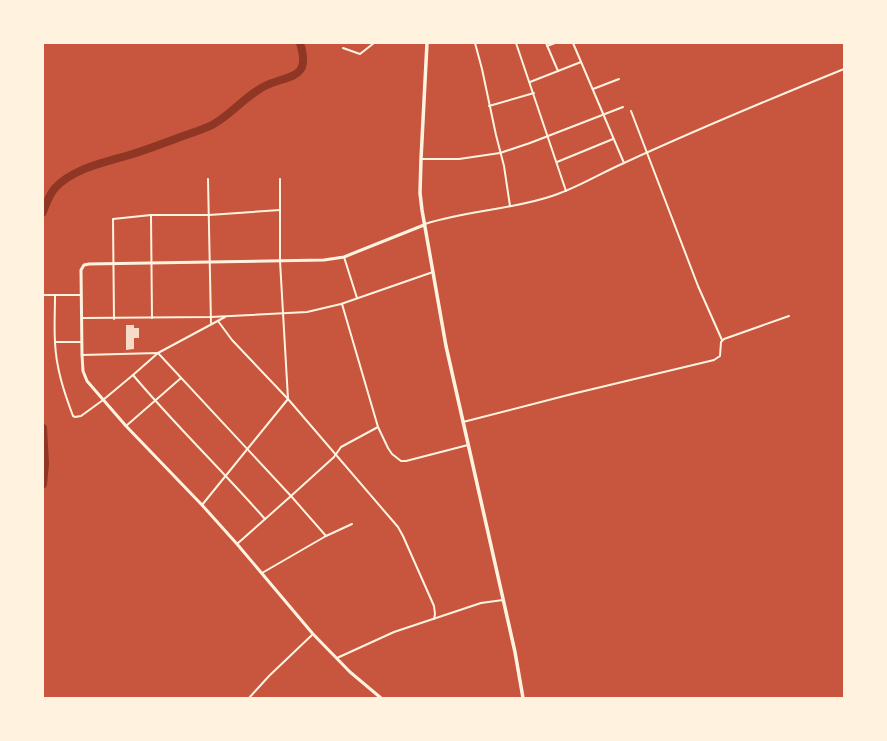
<svg xmlns="http://www.w3.org/2000/svg" width="887" height="741" font-family="'Source Sans 3',sans-serif">
<rect width="100%" height="100%" fill="#c8553d"/>
<g fill="none" stroke-linecap="round" stroke-linejoin="round">
<g stroke="#8f3625" stroke-width="8">
<path d="M 43,212 C 46,204 49,195 55,188 C 73,169 102,163 126,156 C 147,150 166,142 186,135 C 195,132 204,129 212,125 C 231,115 244,97 263,87 C 288,74 312,81 300,43"/>
<path d="M 43,428 L 45,464 L 43,484"/>
</g>
</g>
<path fill="#f7dbc8" d="M 126,325 L 134,325 L 134,328 L 139,328 L 139,338 L 134,338 L 134,349 L 126,350 Z"/>
<g fill="none" stroke-linecap="round" stroke-linejoin="round">
<g stroke="#fff3e0" stroke-width="2">
<path d="M 475,43 L 482,69 L 496,135 L 504,166 L 510,206"/>
<path d="M 516,43 L 566,191"/>
<path d="M 546,43 L 558,71"/>
<path d="M 573,43 L 624,163"/>
<path d="M 547,46 L 555,43"/>
<path d="M 343,48 L 360,54 L 374,43"/>
<path d="M 530,82 L 581,62"/>
<path d="M 593,89 L 619,79"/>
<path d="M 489,106 L 534,93"/>
<path d="M 631,111 L 698,286 L 722,340"/>
<path d="M 421,159 L 459,159 L 500,153 L 530,143 L 623,107"/>
<path d="M 557,162 L 613,139"/>
<path d="M 208,179 L 211,323"/>
<path d="M 151,215 L 152,318"/>
<path d="M 425,224 C 467,210 513,210 555,195 C 579,187 601,173 624,163 C 696,130 770,99 844,69"/>
<path d="M 344,257 L 357,298"/>
<path d="M 43,295 L 81,295"/>
<path d="M 55,296 C 55,311 54,327 55,342 C 56,368 64,392 73,416 L 75,417 L 81,416 L 103,400 L 133,375 L 158,353 L 225,317"/>
<path d="M 342,304 L 378,427 L 388,448 L 392,454 L 401,461 L 406,461 L 468,445"/>
<path d="M 82,318 L 211,317 L 307,312 L 341,304 L 433,272"/>
<path d="M 114,319 L 113,219 L 151,215 L 209,215 L 280,210"/>
<path d="M 218,321 L 232,340 L 288,399 L 398,527 L 403,536 L 434,606 L 435,614 L 434,619"/>
<path d="M 55,342 L 82,342"/>
<path d="M 82,355 L 158,353 L 291,496 L 326,536"/>
<path d="M 133,375 C 175,425 222,470 265,519"/>
<path d="M 463,422 L 572,394 L 714,360 L 720,356 L 721,342 L 724,339 L 789,316"/>
<path d="M 126,426 L 181,378"/>
<path d="M 202,505 L 288,399 L 280,261 L 280,179"/>
<path d="M 237,544 L 291,496 L 334,457 L 341,447 L 378,427"/>
<path d="M 262,573 L 326,536 L 352,524"/>
<path d="M 337,658 L 394,632 L 481,603 L 503,600"/>
<path d="M 249,698 L 269,676 L 313,634"/>
</g>
<path stroke="#fff3e0" stroke-width="3" d="M 381,698 L 350,672 L 313,634 L 237,544 L 202,505 L 126,426 L 87,381 L 83,371 L 82,355 L 81,270 L 84,265 L 89,264 L 324,260 L 344,257 L 424,225"/>
<path stroke="#fff3e0" stroke-width="3.5" d="M 427,43 L 421,159 L 420,193 L 422,210 L 446,346 L 515,652 L 523,698"/>
</g>
<rect width="887" height="741" fill="none" stroke="#fff3e0" stroke-width="88"/>
</svg>
